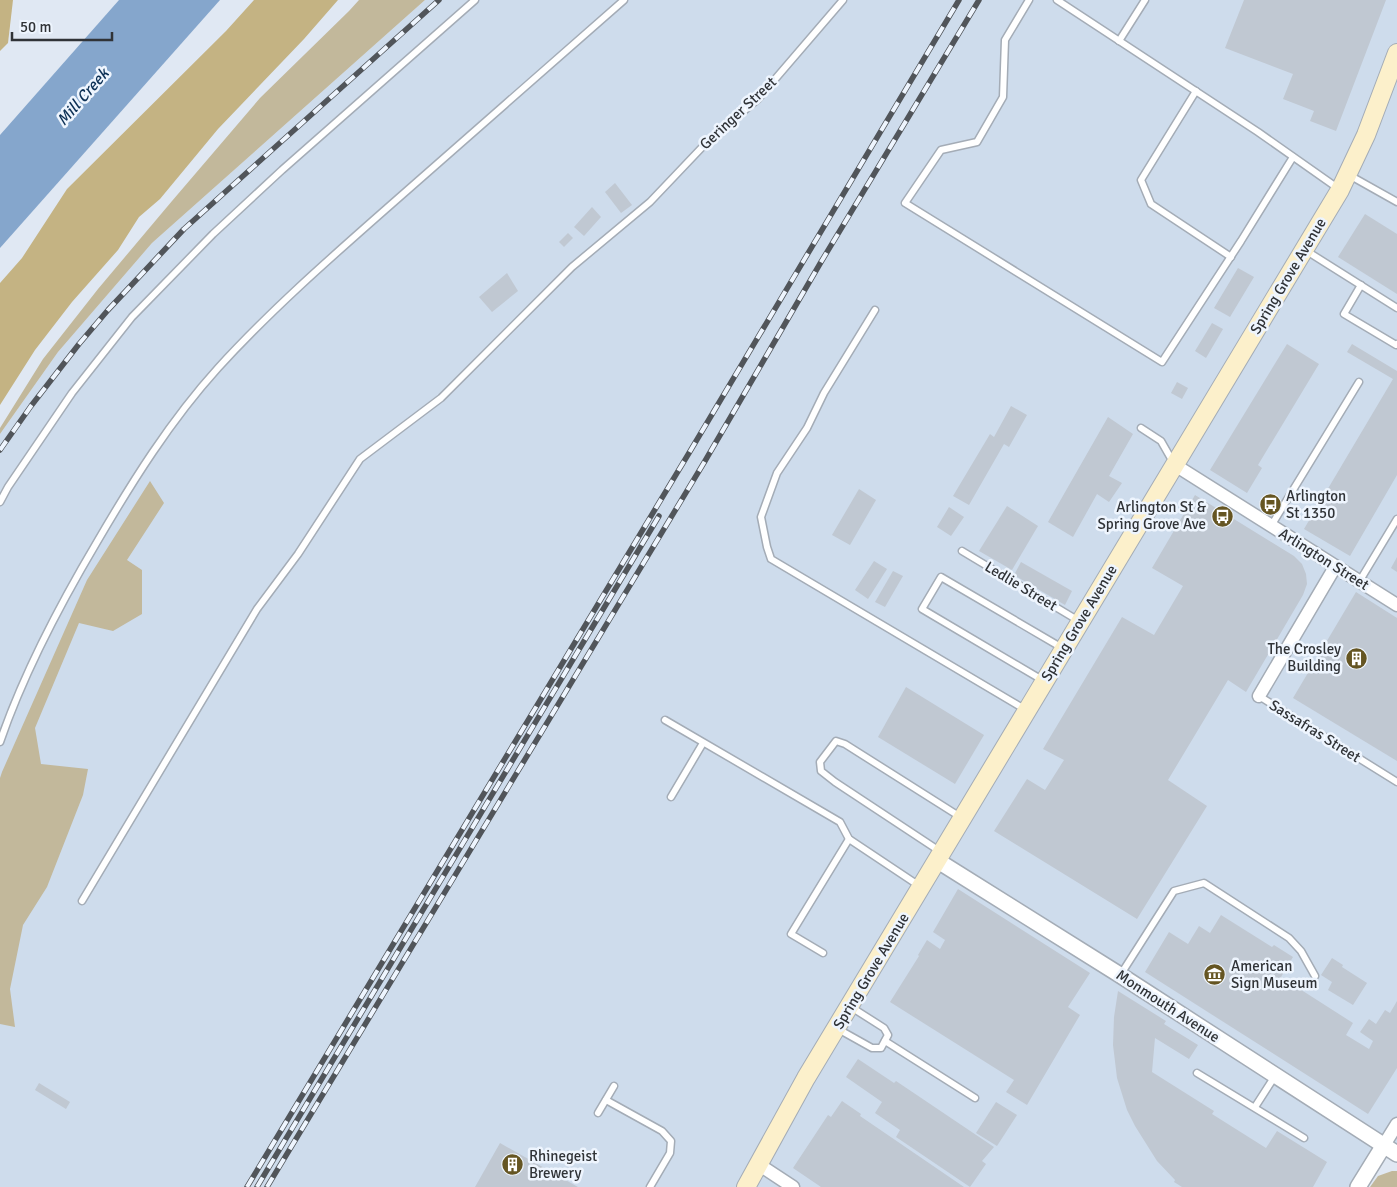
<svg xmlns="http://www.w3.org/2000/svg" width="1397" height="1187" font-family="Signika,sans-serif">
<rect width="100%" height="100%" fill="#e0e8f3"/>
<path fill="#cedcec" d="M 425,0 L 1397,0 L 1397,1154 L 1384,1146 L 1358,1187 L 0,1187 L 0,434 L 58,352 L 152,243 Z"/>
<g fill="#c2b89b">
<path d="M 359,0 L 425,0 L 152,243 L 58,352 L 0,434 L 0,428 L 43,359 L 98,289 L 172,201 L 260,98 L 349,11 Z"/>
<path d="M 150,481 L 164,503 L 127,560 L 142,570 L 142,614 L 113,631 L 79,623 L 35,728 L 41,764 L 88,769 L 83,795 L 47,887 L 23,925 L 10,989 L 15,1027 L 0,1024 L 0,778 L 2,772 L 87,580 Z"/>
<path d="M 1392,1171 L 1397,1171 L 1397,1187 L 1370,1187 L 1378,1176 Z"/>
</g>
<g fill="#c4b383">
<path d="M 0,0 L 13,0 L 8,43 L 0,51 Z"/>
<path d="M 254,0 L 338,0 L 304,39 L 218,129 L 160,199 L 139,217 L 118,250 L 72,302 L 35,350 L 0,405 L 0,283 L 22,258 L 67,189 L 226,31 Z"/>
</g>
<path fill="#85a6cc" d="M 119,0 L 220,0 L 0,248 L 0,135 Z"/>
<g fill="#c0c8d2">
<path d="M 1244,0 L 1386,0 L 1336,131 L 1310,121 L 1314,111 L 1283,99 L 1293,74 L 1225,48 Z"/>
<path d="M 615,183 L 632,205 L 621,213 L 605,192 Z"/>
<path d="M 592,207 L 601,217 L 584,236 L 574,227 Z"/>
<path d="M 1365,214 L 1397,234 L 1397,294 L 1338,257 Z"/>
<path d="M 568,233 L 573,238 L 564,247 L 559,242 Z"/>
<path d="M 1238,268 L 1254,277 L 1230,317 L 1214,308 Z"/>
<path d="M 507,273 L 518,291 L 492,312 L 479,297 Z"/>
<path d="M 1212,323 L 1223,329 L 1206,358 L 1195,351 Z"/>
<path d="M 1287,344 L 1319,364 L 1258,465 L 1262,468 L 1247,493 L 1210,470 Z"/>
<path d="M 1352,344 L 1397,371 L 1397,475 L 1350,556 L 1304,529 L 1393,379 L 1347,352 Z"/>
<path d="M 1177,382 L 1188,388 L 1182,399 L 1171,393 Z"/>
<path d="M 1011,406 L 1027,415 L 1009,447 L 1004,444 L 969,505 L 953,496 L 990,434 L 994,437 Z"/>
<path d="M 1108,417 L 1133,434 L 1109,476 L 1122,483 L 1109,502 L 1097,494 L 1073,537 L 1048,522 Z"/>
<path d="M 859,489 L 876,500 L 850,545 L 832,535 Z"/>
<path d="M 1195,495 L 1294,556 L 1302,564 L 1306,574 L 1307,584 L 1303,595 L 1246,692 L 1228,680 L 1168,780 L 1207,806 L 1137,919 L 994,831 L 1027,779 L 1045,790 L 1064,760 L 1043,749 L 1122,617 L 1154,635 L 1183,586 L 1152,568 Z"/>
<path d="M 1007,506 L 1038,526 L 1012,570 L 979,551 Z"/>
<path d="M 949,507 L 964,517 L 951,536 L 937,527 Z"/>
<path d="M 1397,557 L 1397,572 L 1391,568 Z"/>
<path d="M 874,561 L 887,569 L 868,599 L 855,590 Z"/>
<path d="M 1021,562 L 1072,591 L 1065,605 L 1014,575 Z"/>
<path d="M 893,571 L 903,576 L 885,607 L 875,602 Z"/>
<path d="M 1356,592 L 1397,618 L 1397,761 L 1293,698 Z"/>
<path d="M 906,687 L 984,735 L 955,784 L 878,737 Z"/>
<path d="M 958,889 L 1090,973 L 1068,1007 L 1080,1015 L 1027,1105 L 1006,1092 L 1014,1080 L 890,1002 L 919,956 L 918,955 L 927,940 L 940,949 L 945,940 L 933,932 Z"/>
<path d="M 1221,915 L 1272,947 L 1274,945 L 1293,957 L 1281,977 L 1353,1023 L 1346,1035 L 1369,1049 L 1373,1041 L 1360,1032 L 1369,1019 L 1376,1024 L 1385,1010 L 1390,1013 L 1397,1001 L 1397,1068 L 1368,1114 L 1145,972 L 1169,932 L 1188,944 L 1199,926 L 1210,933 Z"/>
<path d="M 1332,958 L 1343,965 L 1342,967 L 1367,983 L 1353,1005 L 1328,990 L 1332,982 L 1321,975 Z"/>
<path d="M 1118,991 L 1166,1021 L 1164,1024 L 1198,1045 L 1189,1059 L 1155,1038 L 1152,1072 L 1214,1111 L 1212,1114 L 1266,1148 L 1277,1131 L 1327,1162 L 1313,1187 L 1182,1187 L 1174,1182 L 1175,1180 L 1157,1161 L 1135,1126 L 1127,1110 L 1117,1078 L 1113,1045 L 1114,1017 Z"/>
<path d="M 858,1059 L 894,1083 L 896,1081 L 994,1147 L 982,1161 L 986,1164 L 970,1187 L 896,1137 L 900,1130 L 875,1113 L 882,1102 L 846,1077 Z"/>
<path d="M 39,1083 L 70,1102 L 66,1109 L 35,1090 Z"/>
<path d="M 842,1101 L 861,1114 L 860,1116 L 964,1187 L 821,1187 L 793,1168 L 828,1115 L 831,1117 Z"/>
<path d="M 996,1102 L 1017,1115 L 997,1146 L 976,1133 Z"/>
<path d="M 500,1143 L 578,1187 L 475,1187 Z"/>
</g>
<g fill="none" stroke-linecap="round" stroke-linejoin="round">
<defs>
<g id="service">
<path d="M 1029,0 L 1005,40 L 1003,97 L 977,142 L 941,150 L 905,203 L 1162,362 L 1241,241 L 1293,157"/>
<path d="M 1057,0 L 1258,132 L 1339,189"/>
<path d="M 1119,41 L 1145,0"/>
<path d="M 1196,91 L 1141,180 L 1151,204 L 1231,257"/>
<path d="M 1349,175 L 1397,202"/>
<path d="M 1305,250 L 1397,308"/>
<path d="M 1361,285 L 1344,314 L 1396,345 L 1397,344"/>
<path d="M 875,310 L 824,393 L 807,428 L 777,473 L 761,517 L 767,547 L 771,559 L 1026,710"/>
<path d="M 1141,428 L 1161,441 L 1173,462"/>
<path d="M 0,502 L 8,487 L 72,393 L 132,317 L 213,234 L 282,170 L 475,0"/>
<path d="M 1271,526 L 1359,382"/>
<path d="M 962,551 L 1079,621"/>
<path d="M 1359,582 L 1397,519"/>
<path d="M 1044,681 L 922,609 L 941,577 L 1064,649"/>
<path d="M 1259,696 L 1397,782"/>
<path d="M 665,720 L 840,822 L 849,839 L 921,887"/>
<path d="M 0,742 C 24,672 59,606 97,542 C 132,482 170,421 218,368 C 270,311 328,260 386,209 C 465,139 545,70 624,0"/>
<path d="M 671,797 L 703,743"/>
<path d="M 941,852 L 835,782 L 821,771 L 820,762 L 836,741 L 845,744 L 962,818"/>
<path d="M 82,901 L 257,609 L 298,554 L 360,459 L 441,398 L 572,267 L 650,202 L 708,141 L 758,99 L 843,0"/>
<path d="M 823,953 L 791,934 L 849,839"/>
<path d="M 1121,974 L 1174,891 L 1204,883 L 1289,938 L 1301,951 L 1315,976"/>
<path d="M 838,1029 L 872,1048 L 881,1048 L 888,1035 L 884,1028 L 851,1007"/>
<path d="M 885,1041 L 975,1098"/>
<path d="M 1197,1073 L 1304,1138"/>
<path d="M 606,1100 L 662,1131 L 671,1141 L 670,1153 L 650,1187"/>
<path d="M 1255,1107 L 1275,1076"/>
<path d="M 598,1113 L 614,1086"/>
</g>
<g id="minor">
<path d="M 1175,465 L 1397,605"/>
<path d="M 1259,696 L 1335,567"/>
<path d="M 1384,1145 L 1397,1124"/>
<path d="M 758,1164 L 793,1187"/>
</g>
<g id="tertiary">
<path d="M 938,861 L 1120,975 L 1397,1154"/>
<path d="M 1358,1187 L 1384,1145"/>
</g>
<path id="secondary" d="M 746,1187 L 806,1078 L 1340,190 L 1366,135 L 1397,53"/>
</defs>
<use href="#service" stroke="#a4acb6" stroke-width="9"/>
<use href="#minor" stroke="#a4acb6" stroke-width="15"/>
<use href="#tertiary" stroke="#a4acb6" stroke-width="18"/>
<use href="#secondary" stroke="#a4acb6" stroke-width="20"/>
<use href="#service" stroke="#fff" stroke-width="6"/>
<use href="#minor" stroke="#fff" stroke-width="12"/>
<use href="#tertiary" stroke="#fff" stroke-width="15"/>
<use href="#secondary" stroke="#fcf0cb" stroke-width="18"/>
<defs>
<g id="rail">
<path d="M 0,450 L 31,406 L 79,344 L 108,310 L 184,229 L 439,0"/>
<path d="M 247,1187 L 689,453 L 959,0"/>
<path d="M 257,1187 L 659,516"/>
<path d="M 267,1187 L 705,461 L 821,262 L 979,0"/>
</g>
</defs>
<use href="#rail" stroke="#51555a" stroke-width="5.5"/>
<use href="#rail" stroke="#eef5fe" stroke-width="4" stroke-dasharray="11" stroke-linecap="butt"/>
</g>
<defs>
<symbol id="bus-disc" viewBox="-11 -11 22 22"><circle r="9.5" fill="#655522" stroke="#eef5fe"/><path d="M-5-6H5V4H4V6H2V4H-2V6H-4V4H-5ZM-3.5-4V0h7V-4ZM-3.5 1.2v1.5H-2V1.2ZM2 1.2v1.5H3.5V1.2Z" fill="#fff"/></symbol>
<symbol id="building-disc" viewBox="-11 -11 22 22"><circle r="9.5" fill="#655522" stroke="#eef5fe"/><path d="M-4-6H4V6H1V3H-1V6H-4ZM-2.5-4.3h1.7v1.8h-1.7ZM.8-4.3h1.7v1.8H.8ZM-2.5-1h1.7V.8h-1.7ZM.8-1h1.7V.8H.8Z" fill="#fff"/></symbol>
<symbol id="museum-disc" viewBox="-11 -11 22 22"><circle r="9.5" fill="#655522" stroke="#eef5fe"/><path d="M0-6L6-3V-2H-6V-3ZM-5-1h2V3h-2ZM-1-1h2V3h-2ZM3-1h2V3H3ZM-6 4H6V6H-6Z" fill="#fff"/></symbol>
</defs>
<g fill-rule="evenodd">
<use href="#bus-disc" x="1258" y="492" width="25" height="25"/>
<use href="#bus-disc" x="1210" y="504" width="25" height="25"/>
<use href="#building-disc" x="1344" y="646" width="25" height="25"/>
<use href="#museum-disc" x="1202" y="962" width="25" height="25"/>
<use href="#building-disc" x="500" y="1152" width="25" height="25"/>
</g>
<g text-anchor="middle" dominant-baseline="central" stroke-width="5" stroke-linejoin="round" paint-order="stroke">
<g font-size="15" fill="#303337" stroke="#eef5fe">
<text transform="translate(738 113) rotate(-43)">Geringer Street</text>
<text transform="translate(1288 276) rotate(-59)">Spring Grove Avenue</text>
<text transform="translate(1324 559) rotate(32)">Arlington Street</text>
<text transform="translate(1021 586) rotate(31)">Ledlie Street</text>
<text transform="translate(1079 623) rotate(-59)">Spring Grove Avenue</text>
<text transform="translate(1315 731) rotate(32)">Sassafras Street</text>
<text transform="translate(871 971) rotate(-59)">Spring Grove Avenue</text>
<text transform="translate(1168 1006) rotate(33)">Monmouth Avenue</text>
</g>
<g font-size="15" fill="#303337" stroke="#eef5fe" text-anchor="start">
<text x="1286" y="496">Arlington<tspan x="1286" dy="17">St 1350</tspan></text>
<text x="1206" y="507" text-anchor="end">Arlington St &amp;<tspan x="1206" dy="17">Spring Grove Ave</tspan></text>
<text x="1341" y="649" text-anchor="end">The Crosley<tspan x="1341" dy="17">Building</tspan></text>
<text x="1231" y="966">American<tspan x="1231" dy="17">Sign Museum</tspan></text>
<text x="529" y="1156">Rhinegeist<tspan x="529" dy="17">Brewery</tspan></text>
</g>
<g font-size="16" font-style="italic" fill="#0c3055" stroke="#eef5fe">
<text transform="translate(83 97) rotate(-49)">Mill Creek</text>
</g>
</g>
<path d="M12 32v8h100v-8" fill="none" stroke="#303337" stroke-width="2.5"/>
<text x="20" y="32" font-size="15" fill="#303337" stroke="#eef5fe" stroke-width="4" paint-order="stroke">50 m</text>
</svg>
